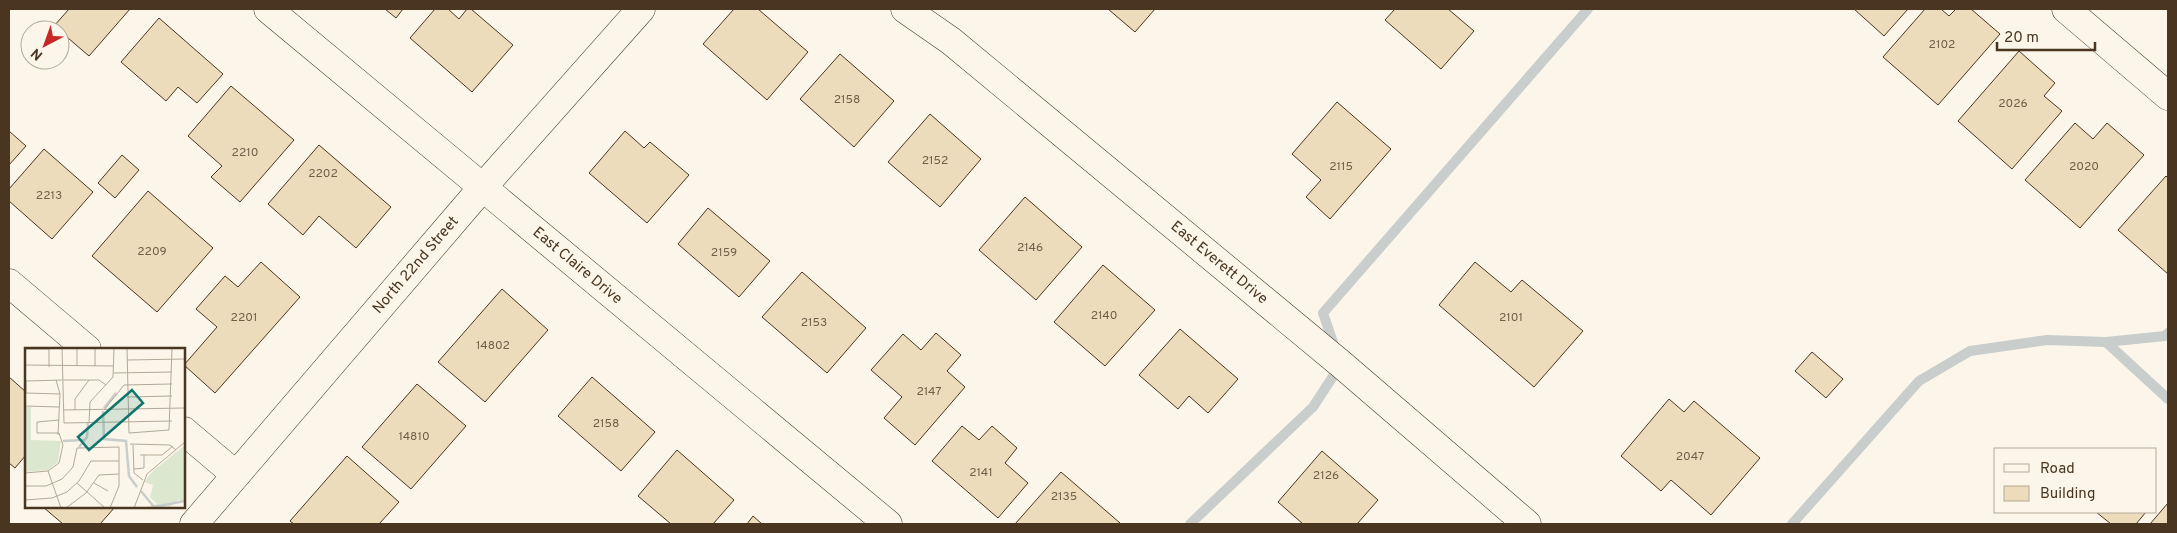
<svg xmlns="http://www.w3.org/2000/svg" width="2177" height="533" font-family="Overpass,sans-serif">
<rect width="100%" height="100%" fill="#fbf6e9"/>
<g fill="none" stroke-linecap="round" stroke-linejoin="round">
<g stroke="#c9cecd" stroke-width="10">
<path d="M 2106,342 L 2168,399"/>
<path d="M 1336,351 L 1323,313 L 1588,9"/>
<path d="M 1190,524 L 1313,407 L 1341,364"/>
<path d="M 1792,524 L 1919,381 L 1970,351 L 2047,340 L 2106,342 L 2165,336 L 2168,333"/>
</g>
</g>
<g fill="#ecdcbc" stroke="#4a3520">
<path d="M 69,9 L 130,9 L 89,56 L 54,26 Z"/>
<path d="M 385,9 L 403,9 L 396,18 Z"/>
<path d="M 435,9 L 448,9 L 459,19 L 467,9 L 471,9 L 513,45 L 472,92 L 410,38 Z"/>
<path d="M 734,9 L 758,9 L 808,52 L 767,100 L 703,44 Z"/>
<path d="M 1108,9 L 1155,9 L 1135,32 Z"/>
<path d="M 1395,9 L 1448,9 L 1474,31 L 1441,69 L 1385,20 Z"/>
<path d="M 1854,9 L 1908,9 L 1884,36 Z"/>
<path d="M 1925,9 L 1941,9 L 1949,16 L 1956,9 L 1971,9 L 2000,34 L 1938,105 L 1883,57 Z"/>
<path d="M 159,18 L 223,74 L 197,103 L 178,87 L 166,101 L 121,62 Z"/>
<path d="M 2019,51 L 2055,83 L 2044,96 L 2062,111 L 2012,169 L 1958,121 Z"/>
<path d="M 840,54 L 894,101 L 854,147 L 800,99 Z"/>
<path d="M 231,86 L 294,140 L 240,202 L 211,177 L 222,166 L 188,136 Z"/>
<path d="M 1337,102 L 1391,149 L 1330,219 L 1306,197 L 1321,180 L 1292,154 Z"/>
<path d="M 930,114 L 981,159 L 940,207 L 888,162 Z"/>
<path d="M 2075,123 L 2093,139 L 2107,123 L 2144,155 L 2080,228 L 2025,180 Z"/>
<path d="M 9,131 L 26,146 L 9,165 Z"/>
<path d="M 625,131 L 644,148 L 650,142 L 689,175 L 647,223 L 589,173 Z"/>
<path d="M 319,145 L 391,207 L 356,248 L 319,216 L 303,235 L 268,204 Z"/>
<path d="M 44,149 L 93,192 L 52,239 L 9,201 L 9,189 Z"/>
<path d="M 122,155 L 139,170 L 115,198 L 98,183 Z"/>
<path d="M 2166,176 L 2168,178 L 2168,274 L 2118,230 Z"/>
<path d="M 148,191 L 213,248 L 157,312 L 92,256 Z"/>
<path d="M 1025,197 L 1082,247 L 1036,300 L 979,250 Z"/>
<path d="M 708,208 L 770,261 L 739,297 L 678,244 Z"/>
<path d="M 261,262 L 300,297 L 215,393 L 184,365 L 217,327 L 196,309 L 225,276 L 238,287 Z"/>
<path d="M 1475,262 L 1511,292 L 1522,280 L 1583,331 L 1534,387 L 1439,305 Z"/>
<path d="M 1103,265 L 1155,310 L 1105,366 L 1054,322 Z"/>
<path d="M 802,272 L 866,328 L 827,373 L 762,317 Z"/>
<path d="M 502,289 L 548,330 L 485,402 L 438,362 Z"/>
<path d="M 1180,329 L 1238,379 L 1208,413 L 1189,396 L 1178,409 L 1139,375 Z"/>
<path d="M 936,333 L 961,355 L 947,371 L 965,387 L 915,445 L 884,418 L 902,397 L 871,370 L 903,334 L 921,350 Z"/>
<path d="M 1812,352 L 1843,379 L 1826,398 L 1795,371 Z"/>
<path d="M 9,377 L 26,392 L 26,455 L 15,468 L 9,463 Z"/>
<path d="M 592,377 L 655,432 L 621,471 L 558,416 Z"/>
<path d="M 417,384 L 466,426 L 411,489 L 362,447 Z"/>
<path d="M 1669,399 L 1684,412 L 1694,401 L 1760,458 L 1711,515 L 1671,480 L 1661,491 L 1621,456 Z"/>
<path d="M 962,426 L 979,440 L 992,426 L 1017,448 L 1005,463 L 1028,483 L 998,518 L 932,461 Z"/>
<path d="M 677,450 L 734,500 L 713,524 L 671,524 L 638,496 Z"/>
<path d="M 1322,451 L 1378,500 L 1357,524 L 1303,524 L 1278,502 Z"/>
<path d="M 347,456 L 399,502 L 379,524 L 294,524 L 290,521 Z"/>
<path d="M 1061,472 L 1120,523 L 1119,524 L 1015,524 Z"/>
<path d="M 2168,503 L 2168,524 L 2150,524 Z"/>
<path d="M 43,507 L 115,507 L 100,524 L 63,524 Z"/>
<path d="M 2096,512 L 2146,512 L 2136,524 L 2111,524 Z"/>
<path d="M 753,516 L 762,524 L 747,524 Z"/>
</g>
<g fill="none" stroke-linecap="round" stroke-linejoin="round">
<defs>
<g id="street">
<path id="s1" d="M 268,9 L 888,524"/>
<path id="s2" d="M 905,9 L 951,41 L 1341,364 L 1527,524"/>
<path d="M 2066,9 L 2168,96"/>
<path d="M 9,283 L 87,349"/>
<path d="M 184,431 L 236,475"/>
<path id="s3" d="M 194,524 L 482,188 L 641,9"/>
</g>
</defs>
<use href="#street" stroke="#4a3520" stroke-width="29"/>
<use href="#street" stroke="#fbf6e9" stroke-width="28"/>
</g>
<g text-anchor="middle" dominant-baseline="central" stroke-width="4" stroke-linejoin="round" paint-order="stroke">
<g font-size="12" fill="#725f47">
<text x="1942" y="45">2102</text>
<text x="847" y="100">2158</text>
<text x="2013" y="104">2026</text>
<text x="245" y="153">2210</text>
<text x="935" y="161">2152</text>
<text x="1341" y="167">2115</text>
<text x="2084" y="167">2020</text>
<text x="323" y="174">2202</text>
<text x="49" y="196">2213</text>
<text x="1030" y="248">2146</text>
<text x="152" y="252">2209</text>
<text x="724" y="253">2159</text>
<text x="1104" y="316">2140</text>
<text x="244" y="318">2201</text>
<text x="1511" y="318">2101</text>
<text x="814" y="323">2153</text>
<text x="493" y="346">14802</text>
<text x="929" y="392">2147</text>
<text x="606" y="424">2158</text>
<text x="414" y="437">14810</text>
<text x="1690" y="457">2047</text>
<text x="981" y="473">2141</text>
<text x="1326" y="476">2126</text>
<text x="1064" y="497">2135</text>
</g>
<g font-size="15" fill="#4a3520" stroke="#fbf6e9">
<text stroke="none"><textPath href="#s2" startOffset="404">East Everett Drive</textPath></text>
<text stroke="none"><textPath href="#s3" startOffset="341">North 22nd Street</textPath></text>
<text stroke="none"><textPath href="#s1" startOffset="402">East Claire Drive</textPath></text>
</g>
</g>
<g transform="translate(25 348)">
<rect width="160" height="160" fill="#fbf6e9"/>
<path d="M 160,97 L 160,154 L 153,152 L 144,160 L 118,160 L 132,156 L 125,149 L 128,137 L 119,134 L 128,123 Z" fill="#dce7d0"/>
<path d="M 0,59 L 6,59 L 6,92 L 36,93 L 33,114 L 23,122 L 0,124 Z" fill="#dce7d0"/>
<path fill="none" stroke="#c9cecd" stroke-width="2.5" d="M 79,60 L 91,45M 78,63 L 79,91 L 101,93 L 104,128 L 112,139M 38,93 L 59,92M 54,99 L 62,89 L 63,75M 116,143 L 129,159 L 160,153"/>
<path fill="none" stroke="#b4a999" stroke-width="1" d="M 24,0 L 24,19M 37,0 L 39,75 L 147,73M 70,0 L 70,18M 102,0 L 104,85 L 144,82 L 147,0M 0,1 L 24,1M 102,12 L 160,11M 0,17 L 89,18M 52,18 L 52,0M 89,25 L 147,24M 31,32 L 35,46 L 33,87M 38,32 L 74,32 L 81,37M 0,45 L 35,46M 1,45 L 1,33 L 37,32M 102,49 L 147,48M 0,58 L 34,59M 38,62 L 160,60M 50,62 L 50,51 L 64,32M 79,62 L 99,37 L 147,36M 64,75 L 65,54 L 88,29 L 89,0M 34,85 L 12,85 L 12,74 L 34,72M 105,96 L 145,97 L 151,102M 108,97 L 109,125 L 118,132M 115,107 L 137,107 L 148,98M 109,121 L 119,120 L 119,107M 23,123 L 36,160M 0,125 L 23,123 L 34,115 L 38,97 L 34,85M 52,135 L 80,160M 69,135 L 83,143M 0,138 L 21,138 L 37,131 L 48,119 L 52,100 L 94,99 L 94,138 L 85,160M 0,152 L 27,150 L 42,144 L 54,133 L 66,113 L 94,113M 41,160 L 61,145 L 74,127 L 94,126M 109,160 L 122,126 L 160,94"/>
<path fill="#0f766e" fill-opacity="0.15" stroke="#0f766e" stroke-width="2.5" d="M 107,42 L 118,55 L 64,102 L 53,89 Z"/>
<rect width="160" height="160" fill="none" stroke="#4a3520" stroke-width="2.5"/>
</g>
<rect width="2177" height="533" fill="none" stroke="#4a3520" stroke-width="20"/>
<rect x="1994" y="448" width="162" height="65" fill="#fbf6e9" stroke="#b4a999"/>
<rect x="2004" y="464" width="25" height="8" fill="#fbf6e9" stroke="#b4a999"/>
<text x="2040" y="473" font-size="15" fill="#4a3520">Road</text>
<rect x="2004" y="486" width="25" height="15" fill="#ecdcbc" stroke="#b4a999"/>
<text x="2040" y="498" font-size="15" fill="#4a3520">Building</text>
<g transform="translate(45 45) rotate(221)"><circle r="24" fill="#fbf6e9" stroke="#b4a999"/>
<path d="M0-4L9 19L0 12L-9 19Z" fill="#c62828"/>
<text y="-8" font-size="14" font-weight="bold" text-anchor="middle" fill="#4a3520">N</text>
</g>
<path d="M1997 42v8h98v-8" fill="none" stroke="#4a3520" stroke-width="2.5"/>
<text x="2004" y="42" font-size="15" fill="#4a3520" stroke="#fbf6e9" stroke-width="4" paint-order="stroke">20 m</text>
</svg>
